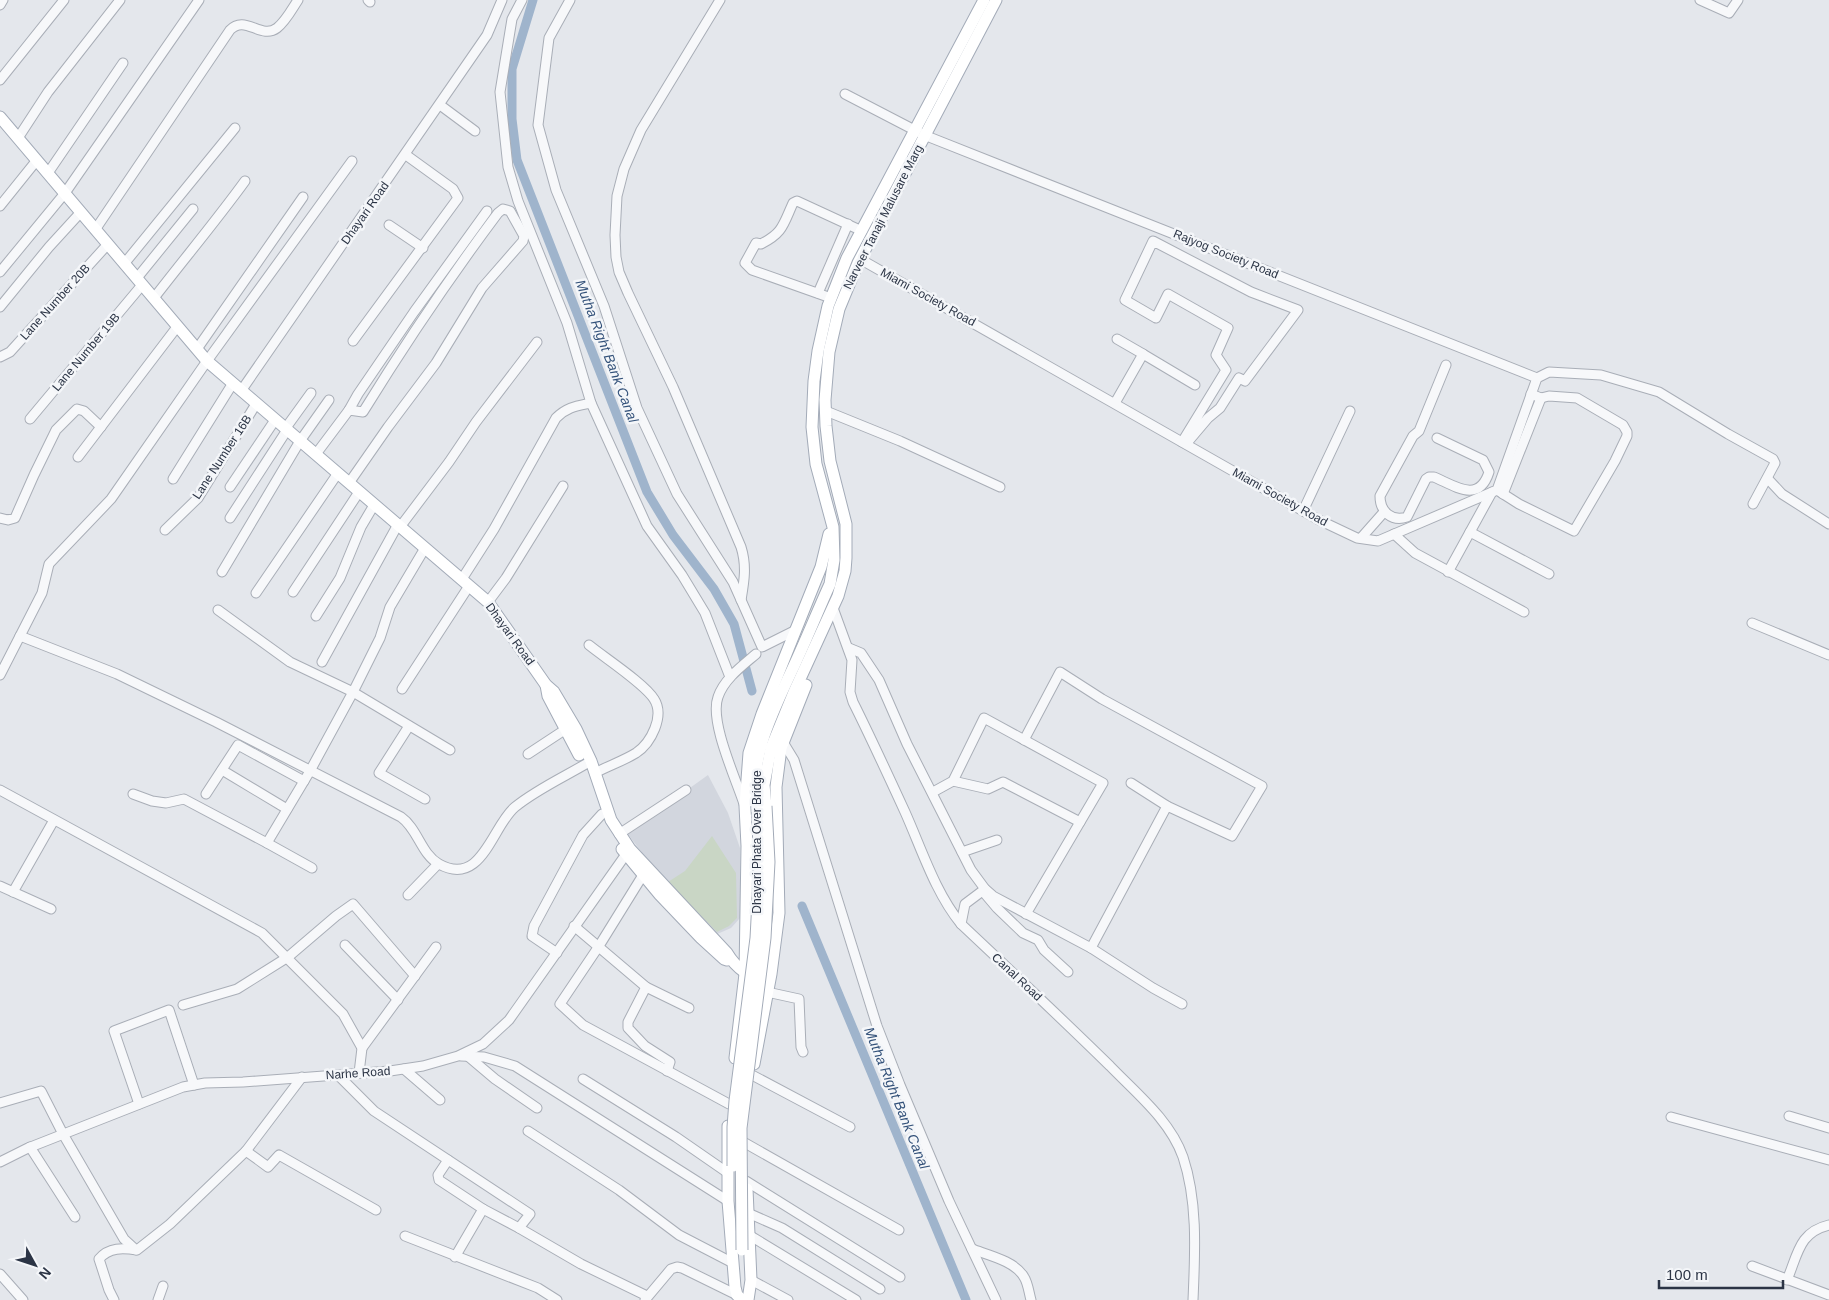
<svg xmlns="http://www.w3.org/2000/svg" width="1829" height="1300" font-family="Arial,sans-serif">
<rect width="100%" height="100%" fill="#e4e7ec"/>
<path fill="#d2d6de" d="M 708,775 L 728,813 L 740,848 L 740,918 L 731,928 L 715,935 L 665,883 L 627,833 Z"/>
<path fill="#c9d6c5" d="M 712,836 L 736,873 L 737,918 L 729,926 L 717,932 L 668,882 L 685,871 Z"/>
<g fill="none" stroke-linecap="round" stroke-linejoin="round">
<g stroke="#9fb4cc" stroke-width="9">
<path d="M 533,0 L 512,69 L 512,119 L 517,160 L 647,492 L 673,535 L 714,589 L 734,624 L 752,691"/>
<path d="M 802,906 L 966,1300"/>
</g>
<defs>
<g id="minor">
<path d="M 368,0 L 370,2"/>
<path d="M 522,0 L 512,19 L 500,92 L 508,167 L 518,201 L 567,323 L 591,403"/>
<path d="M 570,0 L 549,38 L 538,125 L 556,190 L 604,306 L 637,408 L 677,494 L 733,582 L 762,647 L 796,630"/>
<path d="M 720,0 L 641,130 L 624,169 L 617,196 L 615,235 L 616,257 L 619,272 L 628,293 L 673,387 L 741,547 C 747,566 744,582 741,600"/>
<path d="M 1700,0 L 1729,13 L 1738,0"/>
<path d="M 0,5 L 3,0"/>
<path d="M 0,80 L 64,0"/>
<path d="M 845,94 L 924,135 L 1537,378"/>
<path d="M 440,105 L 475,131"/>
<path d="M 18,138 L 48,92 L 120,0"/>
<path d="M 352,161 L 207,361 L 111,499 L 49,564 L 42,593 L 20,636 L 117,674 L 216,722 L 401,817 C 418,829 421,854 439,864 C 482,888 492,826 515,807 C 537,789 566,776 591,761"/>
<path d="M 48,173 L 123,63"/>
<path d="M 0,206 L 37,160"/>
<path d="M 389,225 L 423,248"/>
<path d="M 95,230 L 230,30 C 245,14 261,40 277,28 C 286,21 292,9 298,0"/>
<path d="M 860,259 L 1319,520 L 1357,538 L 1378,541 L 1497,490 L 1537,378 L 1549,372 L 1601,375 L 1659,392 L 1728,434 L 1773,459 L 1775,463 L 1753,504"/>
<path d="M 124,264 L 235,128"/>
<path d="M 0,272 L 65,193 L 199,0"/>
<path d="M 137,278 L 193,209"/>
<path d="M 818,293 L 848,224"/>
<path d="M 154,298 C 184,259 216,221 245,181"/>
<path d="M 831,298 L 752,270 L 745,263 L 756,243 L 761,244 C 783,233 783,225 793,203 L 797,201 L 862,231"/>
<path d="M 0,307 L 49,247 L 81,212"/>
<path d="M 1117,339 L 1143,354"/>
<path d="M 353,341 L 458,198 L 453,189 L 406,155"/>
<path d="M 197,349 L 303,197"/>
<path d="M 0,357 L 10,352 L 108,244"/>
<path d="M 241,391 L 487,35 L 502,0"/>
<path d="M 1115,403 L 1143,354 L 1195,385"/>
<path d="M 349,410 L 358,394 L 414,312 L 487,211"/>
<path d="M 826,411 L 900,441 L 1000,487"/>
<path d="M 30,419 L 142,285"/>
<path d="M 285,429 L 311,393"/>
<path d="M 1437,438 L 1483,460 L 1489,472 C 1479,504 1455,486 1434,477 L 1429,477 L 1426,479 L 1407,517 C 1392,522 1380,512 1380,496 L 1413,436 L 1419,431 L 1446,365"/>
<path d="M 1182,442 L 1226,370 L 1216,355 L 1228,328 L 1168,294 L 1156,318 L 1125,300 L 1153,241 L 1251,292 L 1298,310 L 1245,381 L 1239,378 L 1220,408 L 1208,418 L 1186,444"/>
<path d="M 316,454 L 349,410 L 363,412 C 405,344 450,277 498,213 L 503,209 L 510,211 L 524,236 L 523,241 L 482,288 L 436,363 L 388,427 L 349,483"/>
<path d="M 78,457 L 177,327"/>
<path d="M 173,479 L 233,383"/>
<path d="M 1768,479 L 1782,494 L 1829,524"/>
<path d="M 230,487 L 275,420"/>
<path d="M 1497,490 L 1519,504 L 1574,531 L 1615,461 L 1627,436 L 1627,432 L 1623,425 L 1577,398 L 1549,396 L 1541,398 L 1531,394"/>
<path d="M 1503,494 L 1541,398"/>
<path d="M 1303,511 L 1350,411"/>
<path d="M 0,518 L 8,520 L 15,518 L 34,475 L 56,430 L 77,409 L 84,411 L 101,427"/>
<path d="M 230,518 L 287,430"/>
<path d="M 165,530 L 198,498 L 256,404"/>
<path d="M 1470,532 L 1549,574"/>
<path d="M 1394,534 L 1415,553 L 1524,612"/>
<path d="M 1361,538 L 1384,512"/>
<path d="M 222,572 L 300,441 L 329,400"/>
<path d="M 1448,572 L 1492,492"/>
<path d="M 462,579 L 494,529 L 556,418 C 567,407 577,406 591,403 L 647,526 L 682,575 L 705,613 L 730,677"/>
<path d="M 293,592 L 359,492"/>
<path d="M 256,593 L 338,473"/>
<path d="M 488,602 L 506,578 L 563,486"/>
<path d="M 833,608 L 852,660 L 850,692 L 853,702 C 871,738 888,775 905,812 C 922,850 935,892 961,924 C 1011,971 1061,1018 1110,1066 C 1136,1093 1170,1120 1183,1157 C 1198,1202 1195,1253 1193,1300"/>
<path d="M 218,610 L 290,662 L 353,692 L 450,750"/>
<path d="M 316,616 L 340,578 L 361,527 L 374,505"/>
<path d="M 1752,623 L 1829,655"/>
<path d="M 589,645 C 605,658 645,684 654,699 C 665,716 651,743 636,753 C 623,761 608,766 595,773"/>
<path d="M 849,648 L 861,653 L 879,680 L 907,744 L 971,870 L 985,889 L 993,896 L 1091,948 L 1153,988 L 1182,1004"/>
<path d="M 322,662 L 396,528 L 400,527 L 449,462 L 476,422 L 537,342"/>
<path d="M 0,675 L 20,636"/>
<path d="M 402,689 L 469,586"/>
<path d="M 409,726 L 379,773 L 425,799"/>
<path d="M 1024,740 L 1060,672 L 1102,699 L 1262,786 L 1232,836 L 1167,806 L 1091,948"/>
<path d="M 783,742 L 794,760 L 877,1026 L 900,1085 L 949,1201 L 996,1300"/>
<path d="M 528,754 L 566,729"/>
<path d="M 222,770 L 287,809"/>
<path d="M 953,781 L 988,789 L 1003,782 L 1080,822"/>
<path d="M 1131,783 L 1167,806"/>
<path d="M 0,790 L 262,933 L 343,1014 L 362,1048 L 359,1073"/>
<path d="M 933,792 L 953,781 L 984,718 L 1103,783 L 1026,914"/>
<path d="M 133,794 L 152,801 L 166,803 L 184,799 L 267,843 L 310,771 L 353,692 L 380,638 L 390,607 L 425,548"/>
<path d="M 206,794 L 238,745 L 304,781"/>
<path d="M 744,804 C 736,779 709,721 718,697 C 724,679 742,666 756,654"/>
<path d="M 619,834 L 686,790"/>
<path d="M 267,843 L 312,868"/>
<path d="M 962,852 L 997,840"/>
<path d="M 643,875 L 599,946 L 560,1004 L 583,1025 L 729,1104 L 741,1106"/>
<path d="M 0,886 L 51,909"/>
<path d="M 13,892 L 54,820"/>
<path d="M 408,895 L 438,864"/>
<path d="M 961,924 L 965,904 L 985,889 L 986,895 L 997,908 L 1023,933 L 1038,940 L 1044,950 L 1068,972"/>
<path d="M 574,926 L 646,987 L 689,1008"/>
<path d="M 345,945 L 398,1000"/>
<path d="M 557,953 L 532,936 L 534,926 L 583,835 L 602,814"/>
<path d="M 646,987 L 628,1022 L 628,1028 L 645,1046 L 670,1062 L 667,1071"/>
<path d="M 767,992 L 799,999 L 801,1047 L 803,1052"/>
<path d="M 183,1005 L 237,989 L 288,957 L 336,916 L 353,904 L 415,976"/>
<path d="M 362,1048 L 436,947"/>
<path d="M 461,1056 L 484,1057 L 515,1066 L 728,1201"/>
<path d="M 469,1057 L 495,1079 L 537,1108"/>
<path d="M 404,1069 L 440,1100"/>
<path d="M 338,1075 L 374,1111 L 530,1214 L 519,1228 L 581,1264 L 647,1296"/>
<path d="M 752,1075 L 850,1127"/>
<path d="M 583,1079 L 676,1137 L 728,1173"/>
<path d="M 0,1103 L 41,1091 L 63,1134 L 124,1239 L 136,1250"/>
<path d="M 139,1104 L 114,1031 L 169,1010 L 194,1085"/>
<path d="M 1789,1116 L 1829,1128"/>
<path d="M 1671,1117 L 1829,1160"/>
<path d="M 528,1131 L 619,1190 L 679,1235 L 733,1263"/>
<path d="M 745,1143 L 899,1230"/>
<path d="M 30,1147 L 75,1217"/>
<path d="M 246,1151 L 268,1167 L 279,1155 L 376,1210"/>
<path d="M 448,1160 L 438,1175 L 439,1180 L 483,1209 L 519,1228"/>
<path d="M 0,1162 L 28,1148 L 183,1087 L 205,1083 L 243,1082 L 390,1071 L 423,1066 L 458,1056 L 483,1044 L 509,1020 L 629,850"/>
<path d="M 746,1181 L 900,1277"/>
<path d="M 748,1213 L 782,1228 L 880,1289"/>
<path d="M 749,1235 L 856,1300"/>
<path d="M 405,1236 L 538,1288 L 557,1300"/>
<path d="M 972,1249 C 988,1255 1015,1261 1024,1277 C 1028,1283 1029,1293 1031,1300"/>
<path d="M 455,1257 L 483,1209"/>
<path d="M 1752,1266 L 1829,1295"/>
<path d="M 0,1274 L 23,1300"/>
<path d="M 751,1280 L 788,1300"/>
<path d="M 1787,1280 C 1798,1254 1799,1232 1829,1225"/>
<path d="M 114,1300 L 109,1290 L 99,1259 C 109,1247 123,1248 137,1250 L 170,1224 L 246,1151 L 302,1077"/>
<path d="M 158,1300 L 163,1286"/>
<path d="M 645,1300 L 671,1269 L 677,1267 L 682,1268 L 737,1295"/>
</g>
<g id="major">
<path d="M 0,117 L 207,361 L 488,602 L 546,685 L 554,692 L 576,729 L 591,761 L 611,820 L 630,849 L 727,953 C 737,970 751,977 768,985"/>
<path d="M 546,685 L 548,696 L 579,755"/>
<path d="M 757,806 C 747,755 778,702 798,657 C 809,633 819,608 830,584 L 834,560 L 833,527 L 816,464 L 812,427 L 814,381 L 818,351 L 828,306 L 847,258 L 984,0"/>
<path d="M 766,806 L 764,785 L 771,748 L 794,692 L 838,596 L 845,571 L 846,558 L 846,524 L 830,461 L 826,426 L 825,400 L 829,352 L 839,309 L 858,263 L 996,0"/>
<path d="M 622,849 L 660,895 L 701,938 L 724,959 L 727,960"/>
<path d="M 735,1058 L 745,974 L 747,846 L 745,806 L 749,753 L 762,714 L 821,567 L 829,534"/>
<path d="M 754,1064 L 771,974 L 779,913 L 776,787 L 781,748 L 806,685"/>
<path d="M 728,1126 L 728,1201 L 735,1287 L 737,1295 L 742,1300"/>
<path d="M 747,1189 L 751,1280 L 748,1300"/>
</g>
</defs>
<use href="#minor" stroke="#a9aeb7" stroke-width="11"/>
<use href="#major" stroke="#a3abb8" stroke-width="13"/>
<use href="#minor" stroke="#f7f8fa" stroke-width="9"/>
<use href="#major" stroke="#fff" stroke-width="11"/>
<defs>
<g id="major-bridge">
<path d="M 733,1166 L 733,1127 L 735,1101 L 756,938 L 760,863 L 757,806"/>
<path d="M 742,1250 L 741,1128 L 765,938 L 769,862 L 766,806"/>
</g>
</defs>
<use href="#major-bridge" stroke="#a3abb8" stroke-width="13" stroke-linecap="butt"/>
<use href="#major-bridge" stroke="#fff" stroke-width="11"/>
</g>
<g text-anchor="middle" dominant-baseline="central" stroke-width="5" stroke-linejoin="round" paint-order="stroke">
<g font-size="12" fill="#2b3445" stroke="#f4f6f9">
<text transform="translate(365 213) rotate(-55)">Dhayari Road</text>
<text transform="translate(883 217) rotate(-63)">Narveer Tanaji Malusare Marg</text>
<text transform="translate(1226 254) rotate(22)">Rajyog Society Road</text>
<text transform="translate(928 297) rotate(29)">Miami Society Road</text>
<text transform="translate(55 302) rotate(-48)">Lane Number 20B</text>
<text transform="translate(86 352) rotate(-50)">Lane Number 19B</text>
<text transform="translate(222 457) rotate(-57)">Lane Number 16B</text>
<text transform="translate(1280 497) rotate(29)">Miami Society Road</text>
<text transform="translate(510 634) rotate(54)">Dhayari Road</text>
<text transform="translate(757 842) rotate(-90)">Dhayari Phata Over Bridge</text>
<text transform="translate(1017 977) rotate(43)">Canal Road</text>
<text transform="translate(358 1073) rotate(-4)">Narhe Road</text>
</g>
<g font-size="14" font-style="italic" fill="#34527a" stroke="#f4f6f9">
<text transform="translate(607 351) rotate(69)">Mutha Right Bank Canal</text>
<text transform="translate(897 1098) rotate(68)">Mutha Right Bank Canal</text>
</g>
</g>
<g transform="translate(35 1265) rotate(130)" stroke="#f4f6f9" stroke-width="4" paint-order="stroke">
<path d="M0-4L9 19L0 12L-9 19Z" fill="#2b3445"/>
<text y="-8" font-size="14" font-weight="bold" text-anchor="middle" fill="#2b3445">N</text>
</g>
<path d="M1659 1280v8h124v-8" fill="none" stroke="#2b3445" stroke-width="2.5"/>
<text x="1666" y="1280" font-size="15" fill="#2b3445" stroke="#f4f6f9" stroke-width="4" paint-order="stroke">100 m</text>
</svg>
